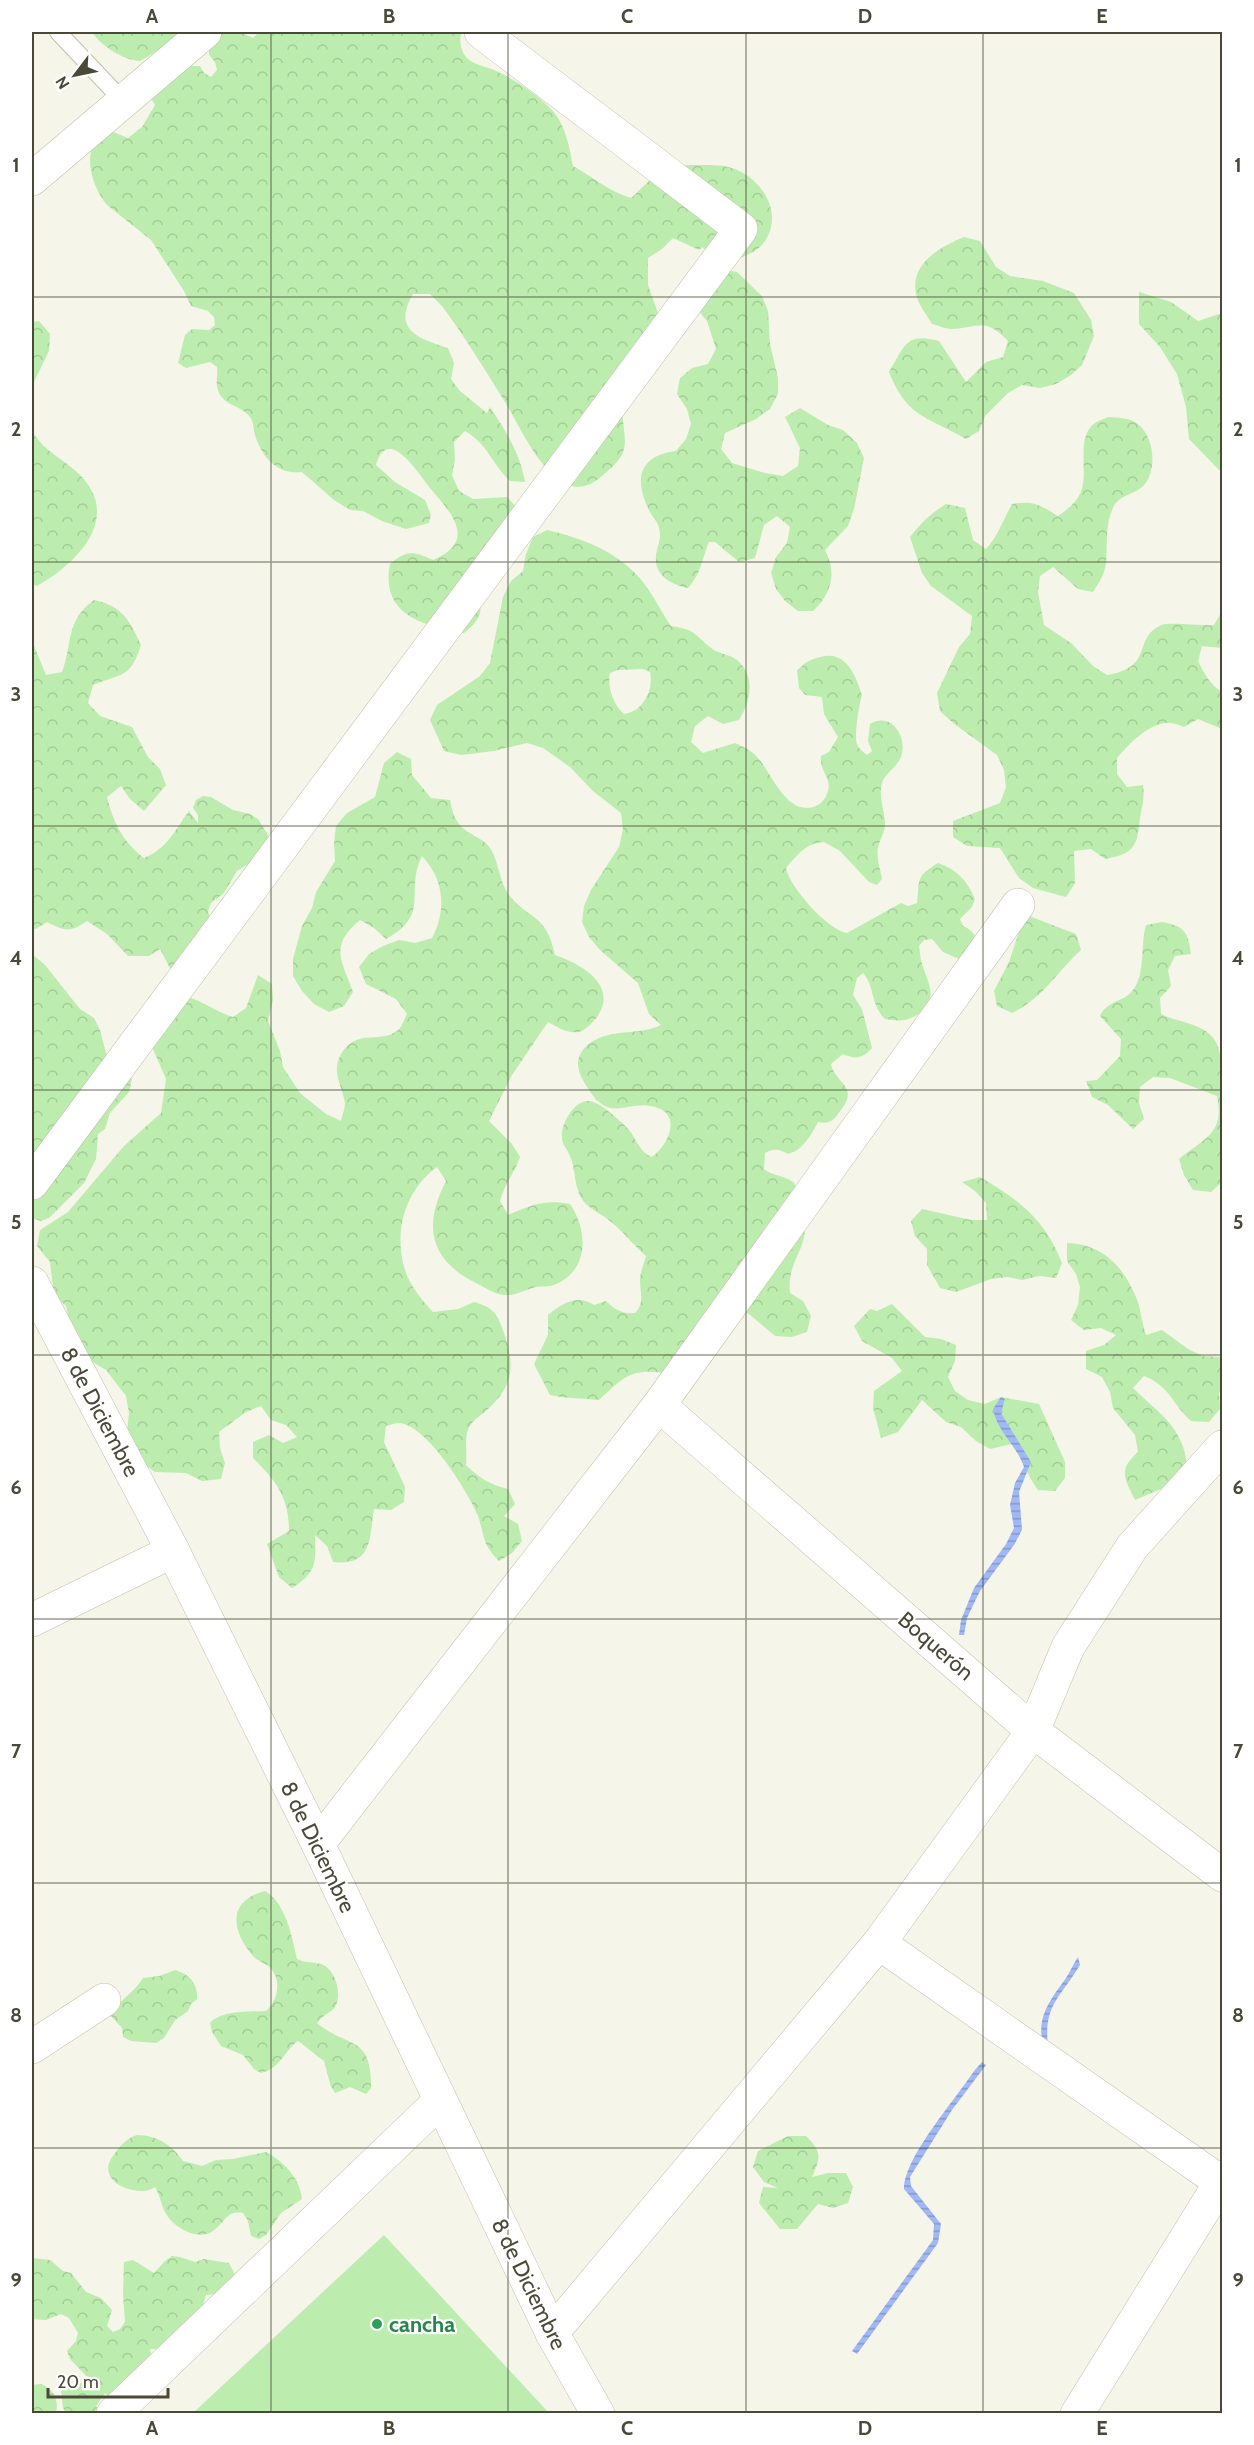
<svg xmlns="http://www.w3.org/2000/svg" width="1254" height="2445" font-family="Cabin,sans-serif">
<defs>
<pattern id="forest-crowns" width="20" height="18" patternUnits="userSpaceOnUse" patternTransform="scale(1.5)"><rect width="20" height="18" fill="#bcedae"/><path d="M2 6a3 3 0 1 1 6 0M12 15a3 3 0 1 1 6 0" fill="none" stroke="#a3cd96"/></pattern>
<pattern id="water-rules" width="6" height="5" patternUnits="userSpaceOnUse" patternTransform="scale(1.5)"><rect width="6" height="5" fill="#a1b8f6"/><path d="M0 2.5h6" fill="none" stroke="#8598c8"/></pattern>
</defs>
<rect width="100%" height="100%" fill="#f5f5e9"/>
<g fill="url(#forest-crowns)" fill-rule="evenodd">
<path d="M 92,32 L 181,32 L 169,44 L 140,61 C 123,60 101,46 92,32 Z"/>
<path d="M 222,32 L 240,32 L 253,38 L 259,32 L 462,32 C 459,38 460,47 464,54 C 470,65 486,66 496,71 C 514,79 535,93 549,107 C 565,122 569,145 573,166 C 593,177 610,192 631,198 C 643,188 652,175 667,169 C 676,165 688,165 699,165 C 711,165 723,164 735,169 C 766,181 786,220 760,247 C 752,254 740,258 731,262 L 715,257 L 702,247 L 699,250 L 673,238 L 662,249 L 648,258 L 648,285 L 659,316 L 623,407 C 621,424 628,438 623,452 C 621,460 609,470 602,476 C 593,484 581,490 569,485 C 539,473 521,428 505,402 C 485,370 465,337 442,306 L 430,294 L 413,294 C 392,330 418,338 448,348 L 454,363 L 451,379 L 460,391 L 487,413 L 490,407 C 506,431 520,454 525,482 L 510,481 C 491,463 488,444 465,431 L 454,442 L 455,459 L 452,475 L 459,491 L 473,499 L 507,497 L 519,510 L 477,591 C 484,612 481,619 464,633 C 423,626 380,615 390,564 C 407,550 413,551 433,560 C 478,541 452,514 430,488 C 420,476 388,423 376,465 L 395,482 L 425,500 L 431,515 L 429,523 L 406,529 L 382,521 L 363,511 L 350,510 L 334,500 L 302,472 C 278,475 262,458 255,435 C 253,428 254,423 250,417 C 240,404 220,406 217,386 C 216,380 218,374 217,367 L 210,362 L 186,368 L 178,363 L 185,335 L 192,329 L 209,330 L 215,325 L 214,317 L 208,311 L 191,306 L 184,291 L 151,240 L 107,205 C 90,185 80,146 106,129 L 128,138 L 142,127 L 155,105 L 151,98 L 183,66 L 200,66 L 204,73 L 211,77 L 217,70 L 215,62 L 209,55 L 209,46 Z"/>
<path d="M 964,237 L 980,241 L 996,267 L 1010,276 L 1043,281 L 1074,293 L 1091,320 L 1094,336 L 1082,365 L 1071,375 L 1056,384 L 1040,388 L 1022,385 L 1008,393 L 985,416 L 979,431 L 966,439 C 927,416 907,418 889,372 C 905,346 905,332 939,341 L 966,382 L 986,362 L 1003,357 L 1008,341 C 984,316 979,328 951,329 C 945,329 938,325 932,324 C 927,315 918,304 916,294 C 910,263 940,247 964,237 Z"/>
<path d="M 719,269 L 737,272 L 762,296 L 768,311 L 770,344 L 778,378 L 778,394 L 770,409 L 756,419 L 725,433 L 721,449 L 732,463 L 765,473 L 783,476 L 798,466 L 800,448 L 785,417 L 800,408 L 828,425 L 843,430 L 857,443 L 864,458 L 854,509 L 848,526 L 825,550 C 837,573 832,593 813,611 L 798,611 L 785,601 L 776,589 L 771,573 L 776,557 L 787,543 L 790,527 L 777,516 L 764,525 L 755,558 L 739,562 L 715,542 L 709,542 C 701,561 702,572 688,588 C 672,585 654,576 656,556 C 657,545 662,540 659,528 C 658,522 653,518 650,512 C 634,481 637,456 676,451 L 686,439 L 691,424 L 687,409 L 677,394 L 680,378 L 692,368 L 708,364 L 716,349 L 707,321 L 697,309 Z"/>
<path d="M 1139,292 L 1171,302 L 1198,321 L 1222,313 L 1222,473 L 1189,439 L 1186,407 L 1177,374 L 1160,347 L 1139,324 Z"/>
<path d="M 39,321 L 50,334 L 49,351 L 32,386 L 32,322 Z"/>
<path d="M 1108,417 C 1118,418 1130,417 1139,425 C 1154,438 1157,468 1145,484 C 1138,493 1121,495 1115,504 C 1104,523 1108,543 1106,563 C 1105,573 1099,583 1093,592 L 1078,589 L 1053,567 L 1040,576 L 1038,592 L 1044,625 L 1071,643 L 1093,666 L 1107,675 C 1156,667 1131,638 1162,625 C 1169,622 1202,626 1214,625 L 1222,611 L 1222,648 L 1202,646 L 1198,661 C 1204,673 1210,685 1222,692 L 1222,729 L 1198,719 L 1184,727 C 1179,725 1172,722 1166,723 C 1147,725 1129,744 1117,758 L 1117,774 L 1127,787 L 1143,785 C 1145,798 1142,806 1140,818 C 1137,847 1134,854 1105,859 L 1091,849 L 1074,851 L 1075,883 L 1066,897 L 1033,888 L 1019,878 L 1000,848 L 967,846 L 953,837 L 953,821 L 1000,803 L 1006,787 L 1004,770 L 997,755 L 953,723 L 940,711 L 937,693 L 959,647 L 970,634 L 972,616 L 931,586 L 922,573 L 910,537 C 921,523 931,513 946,504 L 965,508 L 973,540 L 986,549 C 998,536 1003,520 1012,504 C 1034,500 1040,505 1058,516 C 1067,510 1076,503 1081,492 C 1089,472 1075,437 1095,423 C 1098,421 1104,419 1108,417 Z"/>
<path d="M 32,431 C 45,453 65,459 82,477 C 121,520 76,564 37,586 L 32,584 Z"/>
<path d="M 547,530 C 580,538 609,548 634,572 C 650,587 659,609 671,626 C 696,630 694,634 711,648 C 718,654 730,654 737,660 C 756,676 751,701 739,720 L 723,724 L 708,716 L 695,726 L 691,742 L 703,753 L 735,743 C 744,747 751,750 758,758 C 771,772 786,815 813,807 C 821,805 826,798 828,791 C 832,778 819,771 821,756 L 829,752 L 838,737 L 824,714 L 822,697 L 805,695 L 799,688 L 797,671 C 804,663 810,659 821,657 C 846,650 856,676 862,695 C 859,704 854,736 857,744 C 859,749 863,752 867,755 L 872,751 L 868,741 L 870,724 C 892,711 908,738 901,757 C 897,767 885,773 882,783 C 878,797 885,811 885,824 C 885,832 880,839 878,847 C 876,857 880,868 882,879 L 877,885 L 869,882 L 840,851 L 824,842 C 807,842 796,856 786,868 C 790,888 828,930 847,933 L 901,903 L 908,906 L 917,903 C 920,879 915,877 938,863 C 956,869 967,880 975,899 L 972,907 L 960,919 L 963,926 C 972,930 975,934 978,943 L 966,962 L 943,952 L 932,939 L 924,940 L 919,946 C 920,951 920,956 921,960 C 926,981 942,999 917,1015 C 905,1022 898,1021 885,1019 C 870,1004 875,986 863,973 L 857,978 L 853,995 L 862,1009 L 872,1048 C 863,1058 856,1060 843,1054 L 831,1064 C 835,1085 862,1085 838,1114 C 832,1122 828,1124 818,1122 C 811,1135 803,1150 788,1154 C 779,1149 774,1148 765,1153 L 764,1169 C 772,1176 784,1175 793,1182 C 799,1186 805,1223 805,1231 C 803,1254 787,1264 790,1293 L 803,1301 L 811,1316 L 807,1332 L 792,1337 L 775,1336 L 749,1314 L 734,1307 L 671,1374 C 632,1368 627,1374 599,1400 C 583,1398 567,1399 550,1395 L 534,1364 L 548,1335 L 548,1315 C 562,1303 578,1294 594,1305 L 606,1301 C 615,1310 623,1314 635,1313 C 645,1302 640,1294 640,1280 C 640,1272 644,1264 646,1256 C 633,1245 623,1231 610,1221 C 602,1214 591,1210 584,1202 C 573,1188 577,1170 569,1154 C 567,1149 562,1144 562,1138 C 560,1125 574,1100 589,1101 C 599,1101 623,1123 629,1130 C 637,1140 640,1153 652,1157 C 668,1145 683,1115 655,1107 C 627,1099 611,1124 589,1090 C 584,1082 579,1075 578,1065 C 577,1055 586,1044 595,1040 C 615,1029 641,1035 661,1025 L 649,1014 L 638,983 L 600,950 L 589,937 L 582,922 L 584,906 L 591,890 L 619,847 L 623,829 L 621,813 L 593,791 L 570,767 L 543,748 L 527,743 L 494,751 L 461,755 L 444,751 L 430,720 L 437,705 L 480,676 L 490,663 L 503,597 L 511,581 L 523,571 L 526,554 L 533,537 ZM 643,669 L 650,672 C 654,690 643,712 624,714 C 613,705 607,687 610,673 L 618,670 Z"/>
<path d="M 94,600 C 122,606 129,619 141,645 C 130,679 122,673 93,685 L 88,703 L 100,716 L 132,727 L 148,757 L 160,769 L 166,785 L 144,811 L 130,799 L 121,786 L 107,797 C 113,822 123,842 144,858 C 168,848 174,831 189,811 L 198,823 L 198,815 L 193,808 L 196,800 L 203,796 L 211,797 L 233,810 L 250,814 L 258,819 L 271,840 L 258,858 L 237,871 L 224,893 L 211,903 L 208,911 L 211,920 L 172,972 L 160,949 L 149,956 L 128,956 L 107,934 L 87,921 C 69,933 65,931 47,922 L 36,929 L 32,928 L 32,641 L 46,675 L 62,672 C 73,643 65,621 94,600 Z"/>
<path d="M 397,752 L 411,759 L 412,775 L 431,798 L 450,800 C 452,811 455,822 464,829 C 472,836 483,838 490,848 C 499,861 499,882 509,895 C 530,921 546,913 555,955 C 581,964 619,985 597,1017 C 593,1022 586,1030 579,1032 C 567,1034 558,1027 548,1022 L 512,1075 L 489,1121 L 512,1144 L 520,1157 C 514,1174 505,1183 500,1201 L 508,1215 C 532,1205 544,1199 570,1204 C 588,1230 590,1271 554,1285 C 549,1287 542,1286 536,1287 C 527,1289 515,1296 505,1295 C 496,1295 484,1287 476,1283 C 429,1260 423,1225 446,1181 L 437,1167 C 405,1190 393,1232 405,1270 C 410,1286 422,1300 433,1312 L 458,1309 L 474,1302 C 494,1308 497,1313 504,1333 C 515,1365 514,1385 488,1409 C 480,1417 470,1420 467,1433 C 465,1441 467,1456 466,1465 C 479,1478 491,1485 508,1489 L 515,1504 L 504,1516 L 518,1524 L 522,1541 L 512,1553 L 499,1561 C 482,1544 485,1537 478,1516 C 469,1493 426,1424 399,1423 C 395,1423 390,1425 386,1426 L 384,1442 L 405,1487 L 404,1502 L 391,1510 L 374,1509 C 369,1539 373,1566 333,1562 L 327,1546 L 315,1535 C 316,1563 317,1572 292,1588 L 279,1577 L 267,1544 L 289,1531 C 289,1497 276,1481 253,1458 L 253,1442 L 269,1435 L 283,1443 L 297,1437 L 286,1425 L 271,1420 L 261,1406 L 246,1412 L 219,1432 L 220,1448 L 225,1463 L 221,1479 L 202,1481 L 186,1473 L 155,1472 L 141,1462 L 127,1431 L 129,1413 L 126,1396 L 106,1370 L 91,1361 L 70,1323 L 66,1306 L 54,1295 L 50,1262 L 37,1246 L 40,1230 L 68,1212 L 124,1146 L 161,1113 L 166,1079 L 152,1047 L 188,997 C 204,1002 217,1012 233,1017 L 246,1008 L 258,975 L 272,984 L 273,1000 L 268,1021 L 280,1051 L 283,1067 L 300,1093 L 326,1114 L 341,1121 C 342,1116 345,1109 345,1103 C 342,1085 331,1072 341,1054 C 358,1027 380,1045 398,1030 C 402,1027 404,1019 407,1014 L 396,999 L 366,984 L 359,967 L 369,954 L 383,946 L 399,940 L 415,943 L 432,938 C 447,910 444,879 422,856 C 404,892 432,914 386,939 L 374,928 L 360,920 C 329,946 341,959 353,992 L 344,1006 L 329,1012 L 314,1004 L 302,991 L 293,976 L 293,959 L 302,926 L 312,908 L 316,892 L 335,861 L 334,843 L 336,826 L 347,813 L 375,797 L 384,763 Z"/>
<path d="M 1029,916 L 1076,934 L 1081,950 C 1057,972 1042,999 1012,1013 L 997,1006 L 994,991 L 1009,962 L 1020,929 Z"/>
<path d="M 1162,922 C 1184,926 1188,931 1191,954 L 1175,956 L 1168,970 L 1171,986 L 1160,998 L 1161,1014 C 1181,1024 1210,1023 1218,1047 C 1221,1055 1220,1063 1222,1071 L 1222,1182 L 1211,1192 L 1193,1190 L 1184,1175 L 1179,1159 C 1204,1138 1225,1134 1217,1096 L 1170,1078 L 1153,1077 L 1140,1087 L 1139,1103 L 1144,1119 L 1133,1129 L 1108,1105 L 1092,1097 L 1086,1081 L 1097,1080 L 1120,1056 L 1121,1039 L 1100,1016 C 1107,1000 1125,1002 1133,990 C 1146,973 1140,945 1146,925 Z"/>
<path d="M 32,954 L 45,965 L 80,1009 L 94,1018 L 100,1030 L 107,1057 L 132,1079 L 129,1092 L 110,1113 L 105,1129 L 98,1134 L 96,1159 L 84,1183 L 49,1218 L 41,1221 L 32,1218 Z"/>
<path d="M 980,1177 C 1019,1200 1045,1219 1062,1263 L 1056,1278 L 1039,1276 L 1023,1280 L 1007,1277 L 991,1279 L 956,1292 L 940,1288 L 927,1265 L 927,1249 L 915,1236 L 911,1221 L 922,1209 L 971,1220 L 987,1220 L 986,1203 L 975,1191 L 962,1182 Z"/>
<path d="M 1067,1243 C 1104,1244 1125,1268 1138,1302 C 1141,1313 1142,1324 1146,1335 L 1162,1330 L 1188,1349 L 1203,1356 L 1222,1357 L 1222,1390 L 1219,1393 L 1220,1409 L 1209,1422 L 1191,1421 C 1171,1403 1171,1387 1144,1376 L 1133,1388 C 1158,1413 1182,1425 1187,1464 L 1166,1487 L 1135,1500 C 1124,1477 1118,1470 1138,1452 L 1135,1435 L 1113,1408 L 1110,1392 L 1102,1377 L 1086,1369 L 1086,1351 L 1104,1345 L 1116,1335 L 1101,1328 L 1084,1330 L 1071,1320 L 1078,1305 L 1080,1287 L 1076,1274 L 1067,1261 Z"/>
<path d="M 892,1304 L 925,1337 L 941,1339 L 956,1345 L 955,1361 L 948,1377 L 955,1391 L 968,1400 L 985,1404 L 1001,1397 L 1039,1404 L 1065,1462 L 1065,1478 L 1055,1491 L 1038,1490 C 1026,1474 1023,1460 1012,1444 L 990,1449 L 976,1441 L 961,1427 L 946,1422 L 922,1400 L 898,1432 L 881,1438 L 873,1408 L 874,1391 L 902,1371 L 892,1358 L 862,1341 L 854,1326 L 870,1309 L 877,1311 Z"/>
<path d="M 265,1891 C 286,1903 292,1937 297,1959 C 305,1963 313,1962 321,1964 C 335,1968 343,1995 335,2007 C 331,2013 322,2015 317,2023 C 348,2049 372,2034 371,2088 L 366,2094 L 350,2087 L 335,2093 L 331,2087 L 324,2061 C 315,2055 306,2046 298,2041 C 283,2052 281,2068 261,2073 L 254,2069 L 243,2055 L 221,2046 L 212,2032 L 210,2023 C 222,2010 249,2012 266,2011 C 276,2002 281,1986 274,1973 C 269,1963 259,1963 253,1956 C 231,1930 227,1901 265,1891 Z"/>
<path d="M 175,1970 C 190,1974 198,1984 197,1999 L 191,2004 L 188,2011 L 175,2020 L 164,2038 L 156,2043 L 131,2041 L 123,2037 L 122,2028 L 110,2015 C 119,2000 134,1993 143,1978 L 159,1976 Z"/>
<path d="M 137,2135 C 157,2135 173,2146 183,2161 L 202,2166 L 216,2160 L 233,2159 L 266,2152 C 283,2161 300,2178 302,2199 L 281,2213 L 266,2235 L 259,2239 L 251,2236 L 248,2221 L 243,2213 C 226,2210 225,2223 213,2231 C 199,2241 177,2229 168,2217 C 161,2207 161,2197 155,2187 C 141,2199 90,2183 115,2153 C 121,2145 127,2138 137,2135 Z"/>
<path d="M 788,2136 L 806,2136 C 822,2152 821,2157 812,2177 L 828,2173 L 846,2173 L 853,2187 L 848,2203 L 833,2208 L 818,2204 L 797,2229 L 780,2229 L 759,2203 L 763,2187 L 778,2188 L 764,2182 L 753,2167 L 758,2151 Z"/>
<path d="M 172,2256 L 180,2257 L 195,2262 L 204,2259 L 229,2263 L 236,2277 L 215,2294 L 206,2295 L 199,2319 L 159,2349 L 150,2349 L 152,2357 L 111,2399 L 105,2393 L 96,2406 L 100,2413 L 66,2413 L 63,2408 L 61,2391 L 77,2383 L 93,2383 L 70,2359 L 67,2351 L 76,2341 L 78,2333 L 69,2318 L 61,2314 L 46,2320 L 32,2319 L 32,2258 L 50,2260 L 63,2271 L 71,2273 L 86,2292 L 101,2298 L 112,2310 L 107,2326 L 113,2332 L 120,2329 L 125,2322 L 123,2295 L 124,2262 L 133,2260 L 154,2273 L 165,2261 Z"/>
<path d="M 41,2384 C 54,2389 59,2400 56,2413 L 32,2413 L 32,2385 Z"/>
</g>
<path fill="#bcedae" d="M 384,2235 L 549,2413 L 193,2413 Z"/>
<g fill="url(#water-rules)">
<path d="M 1001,1397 L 1005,1399 L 1001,1413 L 1031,1462 L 1019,1492 L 1022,1530 L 1014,1545 L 980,1591 L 967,1618 L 964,1635 L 959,1635 L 961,1620 L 974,1588 L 1006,1544 L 1014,1528 L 1010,1505 L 1015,1483 L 1024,1467 C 1017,1445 997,1432 993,1409 Z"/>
<path d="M 1078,1957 L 1080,1965 C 1061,1997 1043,2005 1048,2046 L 1043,2044 C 1036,2017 1051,1999 1066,1978 C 1070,1972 1073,1964 1078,1957 Z"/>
<path d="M 982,2062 L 986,2065 L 952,2110 L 910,2177 L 911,2186 L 941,2224 L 938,2243 L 857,2354 L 852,2351 L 933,2240 L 934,2224 L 904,2189 C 904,2157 956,2099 974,2071 Z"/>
</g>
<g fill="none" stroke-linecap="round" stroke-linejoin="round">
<defs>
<path id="service" d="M 58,32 L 124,102"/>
<g id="minor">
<path d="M 32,179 L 205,32"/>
<path d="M 32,1183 L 741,229 L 481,32"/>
<path d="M 659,1405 L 1033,1731 L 1222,1875"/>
<path d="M 32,1620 L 173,1551"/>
<path d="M 318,1844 L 659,1405 L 1018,905"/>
<path d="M 879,1943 L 1222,2183"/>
<path d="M 32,2047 L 104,2000"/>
<path d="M 552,2333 L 879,1943 L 1033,1731 L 1068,1647 L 1132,1547 L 1222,1447"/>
<path d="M 113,2414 L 440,2101"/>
<path d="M 1077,2414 L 1221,2182"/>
</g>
<path id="tertiary" d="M 32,1283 L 173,1551 L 318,1844 L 552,2333 L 598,2414"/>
</defs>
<use href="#service" stroke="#c2c2aa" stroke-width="18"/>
<use href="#minor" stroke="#c2c2aa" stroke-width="34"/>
<use href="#tertiary" stroke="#c2c2aa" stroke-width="34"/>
<use href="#service" stroke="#fff" stroke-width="16"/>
<use href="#minor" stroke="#fff" stroke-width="33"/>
<use href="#tertiary" stroke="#fff" stroke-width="33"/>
</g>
<path fill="none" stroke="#4a4836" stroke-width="1.5" stroke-opacity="0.55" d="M 271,32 L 271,2414M 508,32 L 508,2414M 746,32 L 746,2414M 983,32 L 983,2414M 32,297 L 1222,297M 32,562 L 1222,562M 32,826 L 1222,826M 32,1090 L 1222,1090M 32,1355 L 1222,1355M 32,1619 L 1222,1619M 32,1883 L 1222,1883M 32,2148 L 1222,2148"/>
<circle fill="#2e9e5b" stroke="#fff" stroke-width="2" cx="377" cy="2324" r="6"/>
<g text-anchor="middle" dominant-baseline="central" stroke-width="4.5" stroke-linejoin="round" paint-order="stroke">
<g font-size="22" fill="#4a4836" stroke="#fff">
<text transform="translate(100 1412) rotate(62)">8 de Diciembre</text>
<text transform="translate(936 1646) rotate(41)">Boquerón</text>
<text transform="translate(318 1847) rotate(64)">8 de Diciembre</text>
<text transform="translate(529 2284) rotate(64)">8 de Diciembre</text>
</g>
<g font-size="22" font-weight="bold" fill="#27864d" stroke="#fff" text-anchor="start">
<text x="389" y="2324">cancha</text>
</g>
</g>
<rect width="1254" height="2445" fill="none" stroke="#ffffff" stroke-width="66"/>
<g transform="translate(75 75) rotate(238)" stroke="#ffffff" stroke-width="4.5" paint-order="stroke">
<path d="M0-4.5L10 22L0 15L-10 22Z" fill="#4a4836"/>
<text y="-9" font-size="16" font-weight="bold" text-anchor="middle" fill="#4a4836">N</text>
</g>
<path d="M48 2388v9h120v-9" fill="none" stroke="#4a4836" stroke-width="3"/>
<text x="57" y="2388" font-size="18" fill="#4a4836" stroke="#ffffff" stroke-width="4.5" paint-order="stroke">20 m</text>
<rect x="33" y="33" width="1188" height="2379" fill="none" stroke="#4a4836" stroke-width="2"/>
<g font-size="20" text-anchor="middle" font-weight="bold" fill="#4a4836">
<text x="152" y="23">A</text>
<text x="389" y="23">B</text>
<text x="627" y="23">C</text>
<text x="865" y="23">D</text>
<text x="1102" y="23">E</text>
<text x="16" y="172">1</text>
<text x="1238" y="172">1</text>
<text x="16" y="436">2</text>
<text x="1238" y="436">2</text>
<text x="16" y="701">3</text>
<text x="1238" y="701">3</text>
<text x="16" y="965">4</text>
<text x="1238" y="965">4</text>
<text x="16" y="1229">5</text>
<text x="1238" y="1229">5</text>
<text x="16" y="1494">6</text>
<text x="1238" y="1494">6</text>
<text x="16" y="1758">7</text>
<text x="1238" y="1758">7</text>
<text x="16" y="2022">8</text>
<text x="1238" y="2022">8</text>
<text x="16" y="2287">9</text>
<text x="1238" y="2287">9</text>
<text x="152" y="2435">A</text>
<text x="389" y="2435">B</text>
<text x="627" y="2435">C</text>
<text x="865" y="2435">D</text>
<text x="1102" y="2435">E</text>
</g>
</svg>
